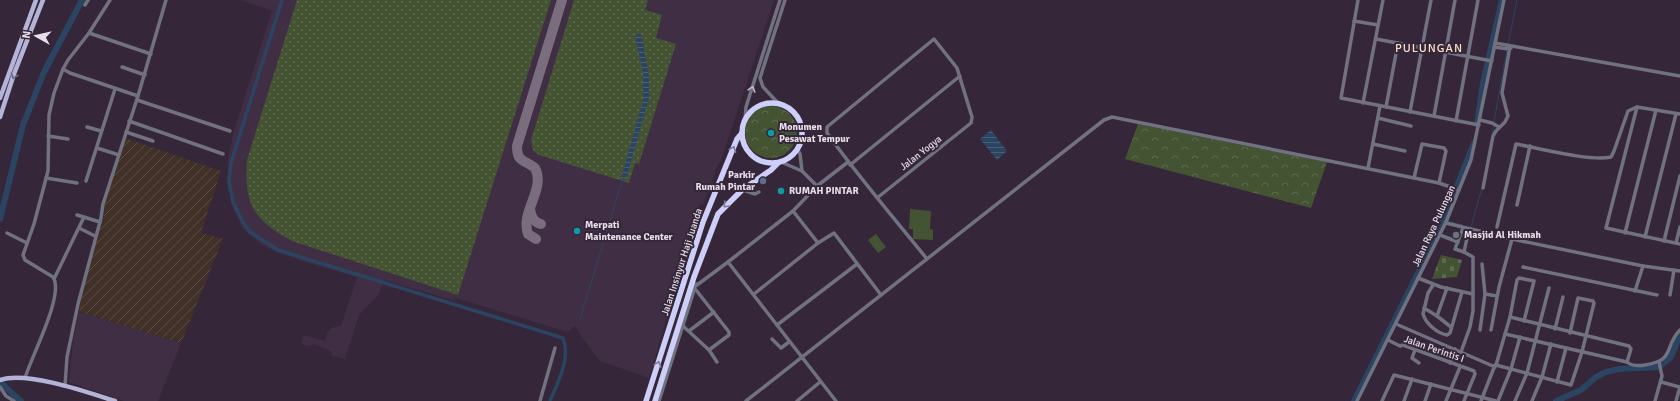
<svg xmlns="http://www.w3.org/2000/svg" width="1680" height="401" font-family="Signika,sans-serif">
<defs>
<pattern id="industrial-furrows" width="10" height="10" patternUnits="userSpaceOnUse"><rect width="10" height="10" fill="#413027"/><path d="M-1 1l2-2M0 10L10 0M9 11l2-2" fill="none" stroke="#5c4e46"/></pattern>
<pattern id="grass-dots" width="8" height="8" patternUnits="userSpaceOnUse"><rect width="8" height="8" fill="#445332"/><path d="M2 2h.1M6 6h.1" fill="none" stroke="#5f6b50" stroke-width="1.8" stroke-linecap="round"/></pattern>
<pattern id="cemetery-stones" width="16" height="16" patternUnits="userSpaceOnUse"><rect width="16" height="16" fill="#445332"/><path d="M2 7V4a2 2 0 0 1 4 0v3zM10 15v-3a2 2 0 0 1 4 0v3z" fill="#5f6b50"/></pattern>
<pattern id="park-crowns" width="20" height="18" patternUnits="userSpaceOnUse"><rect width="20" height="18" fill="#445332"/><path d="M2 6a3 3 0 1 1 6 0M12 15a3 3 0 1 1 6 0" fill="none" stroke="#5f6b50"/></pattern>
<pattern id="water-rules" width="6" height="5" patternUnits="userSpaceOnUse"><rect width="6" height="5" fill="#2b4461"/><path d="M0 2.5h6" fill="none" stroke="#4a5f78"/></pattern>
</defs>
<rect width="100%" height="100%" fill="#352739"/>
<g fill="#402e45">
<path d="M 242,0 L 774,0 L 720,163 L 719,162 L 703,205 L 700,204 L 649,378 L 600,361 L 583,339 L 575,326 L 568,332 L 456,298 L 455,301 L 384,280 L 379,294 L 359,315 L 345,359 L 332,356 L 331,351 L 313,344 L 313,345 L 307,346 L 301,343 L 304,335 L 325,341 L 327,333 L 331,328 L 341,326 L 357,277 L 305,262 L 277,252 L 262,245 L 243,229 L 233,208 L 227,185 L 228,161 L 233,134 L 272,11 Z"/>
<path d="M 79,312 L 181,343 L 158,401 L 124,401 L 69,382 L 73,341 Z"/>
</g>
<path fill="url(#industrial-furrows)" d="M 125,138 L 221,171 L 201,233 L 223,239 L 181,343 L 79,312 L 82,294 L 96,241 L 105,213 L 104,204 Z"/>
<g fill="url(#grass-dots)">
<path d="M 297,0 L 551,0 L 458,295 L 292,241 C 253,220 244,204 247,160 Z"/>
<path d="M 574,0 L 648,0 L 645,10 L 662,15 L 656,38 L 676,44 L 639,164 L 635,163 L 629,183 L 539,155 L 533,150 L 531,140 Z"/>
</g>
<path fill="url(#cemetery-stones)" d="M 1441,255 L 1462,260 L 1457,277 L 1432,279 Z"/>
<g fill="url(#park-crowns)">
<circle cx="771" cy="132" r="26"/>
<path d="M 1138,124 L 1327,162 L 1311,208 L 1125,159 Z"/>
</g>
<g fill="#445332">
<path d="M 910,209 L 931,211 L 930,229 L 933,230 L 933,240 L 913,239 L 913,229 L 909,229 Z"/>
<path d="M 876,234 L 886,247 L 878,253 L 868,240 Z"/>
</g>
<g fill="url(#water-rules)">
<path d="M 638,34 L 641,34 L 649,76 L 649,98 L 626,179 L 621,178 L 643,101 L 643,72 L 635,36 Z"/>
<path d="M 991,130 L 1007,151 L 997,160 L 980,139 Z"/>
</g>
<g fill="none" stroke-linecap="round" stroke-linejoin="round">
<g stroke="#2b4461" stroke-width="1">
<path d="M 1508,45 L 1517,0"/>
<path d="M 1494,122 L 1507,50"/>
<path d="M 1492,135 L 1494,125"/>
<path d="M 1448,221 L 1462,225"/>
<path d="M 1469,227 L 1471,227 L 1482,188"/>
<path d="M 580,319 L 623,178"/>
</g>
<path stroke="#2b4461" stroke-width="3.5" d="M 282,0 L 231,163 L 229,181 L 233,202 L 243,222 L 250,232 L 278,250 L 563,338 C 571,358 558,382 550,401"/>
<g stroke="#2b4461" stroke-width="6">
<path d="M 1477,124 L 1483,83 L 1502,0"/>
<path d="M 0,219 L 23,125 L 44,72 L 82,0"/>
<path d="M 0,380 C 5,389 14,394 21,401"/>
<path d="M 1354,401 L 1426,257 L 1444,218 L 1474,143"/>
<path d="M 1556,401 L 1581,390 L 1596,377 L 1606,372 L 1619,369 L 1659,367 L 1671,357 L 1680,335"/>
</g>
<g stroke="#7a6e7e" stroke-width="10">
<path d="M 530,209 C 531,216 533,222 541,224"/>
<path d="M 536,239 L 528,234 C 520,212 546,189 535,168 C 524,159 517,163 517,146 L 562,0"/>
</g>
<g stroke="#707181" stroke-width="3.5">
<path d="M 1358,0 L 1341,98 L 1479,125"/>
<path d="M 85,5 L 88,0"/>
<path d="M 1354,21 L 1378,25"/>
<path d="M 89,33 L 151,54"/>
<path d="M 1376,39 L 1492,61"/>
<path d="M 1495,43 L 1680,76"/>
<path d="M 1494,47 L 1509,49 L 1511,48"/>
<path d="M 122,67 L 145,75"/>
<path d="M 63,69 L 70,73 L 138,96"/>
<path d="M 137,100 L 230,131"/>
<path d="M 1363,103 L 1383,0"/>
<path d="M 779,104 L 763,87 L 760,78 L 785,0"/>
<path d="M 1386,107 L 1398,43"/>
<path d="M 1410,112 L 1431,0"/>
<path d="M 1680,114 L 1637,107 L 1606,228 L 1680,244"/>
<path d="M 1434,116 L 1455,0"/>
<path d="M 1378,118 L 1411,126"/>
<path d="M 1480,120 L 1492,123 L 1499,127"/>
<path d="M 129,121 L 223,154"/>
<path d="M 745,121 L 746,107 L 780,0"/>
<path d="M 1456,121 L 1478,0"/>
<path d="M 87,127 L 101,131"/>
<path d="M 126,132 L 153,141"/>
<path d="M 48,136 L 68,139"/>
<path d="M 1373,144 L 1405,151"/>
<path d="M 97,148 L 119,155"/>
<path d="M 797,149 L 800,154 L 802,171"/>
<path d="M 781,162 L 802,171 L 817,186"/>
<path d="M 850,165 L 960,76"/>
<path d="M 1368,168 L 1380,106"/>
<path d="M 46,178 L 77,183"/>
<path d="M 1414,178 L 1422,144 L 1444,148 L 1446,151 L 1439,183"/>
<path d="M 86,181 L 115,89"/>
<path d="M 1483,188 L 1493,136 L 1496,131 L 1505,122 L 1508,116 L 1502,93 L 1510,46"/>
<path d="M 743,190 L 755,194 L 759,192"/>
<path d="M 877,198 L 971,123 L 972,117 L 957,68 L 934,39 L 827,127 L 827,133 C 858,176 893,217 927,259"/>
<path d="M 1517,205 L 1530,146"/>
<path d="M 793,211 L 818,243"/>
<path d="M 77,215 L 100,222"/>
<path d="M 1446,223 L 1512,239 L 1643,266 L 1680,271"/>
<path d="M 1497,227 L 1516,144 C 1538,148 1591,162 1611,157 L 1614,151 L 1628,111 L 1637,107"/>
<path d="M 79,228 L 95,236"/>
<path d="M 1463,228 L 1455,249 L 1464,252"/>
<path d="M 7,233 L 27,243"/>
<path d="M 1625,233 L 1656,110"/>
<path d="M 1440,235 L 1458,242"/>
<path d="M 1645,237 L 1676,114"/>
<path d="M 1664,241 L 1680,176"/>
<path d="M 1676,243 L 1680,227"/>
<path d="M 728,262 L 836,401"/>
<path d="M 1523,267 L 1657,295"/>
<path d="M 1418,278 L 1441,287 L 1473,294"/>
<path d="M 54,279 L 84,217"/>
<path d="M 697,285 L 728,262 L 793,211 L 817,186 L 848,162"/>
<path d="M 1433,285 L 1428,293 L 1423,314 C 1426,324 1437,333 1447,335 L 1450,333 L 1462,292"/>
<path d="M 696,290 L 729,332 L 729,335 L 709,350"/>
<path d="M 1635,291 L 1643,266"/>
<path d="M 754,294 L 818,243 L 834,233 L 881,295"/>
<path d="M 1485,294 L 1497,296"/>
<path d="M 1670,295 L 1674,270"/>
<path d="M 1424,308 L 1437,316 L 1447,288"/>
<path d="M 1437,316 L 1451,327"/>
<path d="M 1524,321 L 1534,281 L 1519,278 L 1517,280 L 1510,317 L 1496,365 L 1571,385 L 1582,352 L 1594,303 L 1593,301 L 1578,298 L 1570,333"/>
<path d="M 1396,324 L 1495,367"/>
<path d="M 777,325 L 857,264"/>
<path d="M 683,326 L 709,350 L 717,362"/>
<path d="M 1555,329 L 1563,297"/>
<path d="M 1480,330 L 1485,294 L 1482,264"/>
<path d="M 1491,330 L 1499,287 L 1512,239"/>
<path d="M 689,331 L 714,312"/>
<path d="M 1505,334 L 1627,362 L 1631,349 L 1629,346 L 1510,317"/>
<path d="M 772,339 L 781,348 L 789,342"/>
<path d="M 1388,340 L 1400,346 L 1403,345 L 1474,371 L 1475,374 L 1464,401"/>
<path d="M 1415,350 L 1412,358 L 1419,363"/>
<path d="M 1461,352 L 1470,327 L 1473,311 L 1473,257 L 1464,252 L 1469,229"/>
<path d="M 1627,362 C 1632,366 1639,366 1645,365 C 1676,360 1663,348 1680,330"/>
<path d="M 1450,363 L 1455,349"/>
<path d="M 25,378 C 31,357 65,294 53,277 L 25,260 L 23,255 L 34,224 L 48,171 L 49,115 L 54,93 L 63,69 L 68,60 L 89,33 L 110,0"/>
<path d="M 1557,382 L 1566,348"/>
<path d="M 1661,382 L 1680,387"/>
<path d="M 65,386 L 67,357 L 78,304 L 101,218 L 103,204 L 138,96 L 166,0"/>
<path d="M 0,387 L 6,396 L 14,401"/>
<path d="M 540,401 L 555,348"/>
<path d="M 659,401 L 696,284"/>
<path d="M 746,401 L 1104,120 L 1112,117 L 1414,178 L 1439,183 L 1459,190"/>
<path d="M 797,401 L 820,382"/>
<path d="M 1357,401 L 1446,222 L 1471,160 L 1504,0"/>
<path d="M 1382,401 L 1394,375 L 1496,401"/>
<path d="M 1404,401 L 1412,379"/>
<path d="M 1425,401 L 1431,384"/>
<path d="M 1446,401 L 1460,367"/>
<path d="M 1481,401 L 1495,365"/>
<path d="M 1498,401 L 1511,369 L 1520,337"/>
<path d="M 1515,401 L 1527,373 L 1549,288"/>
<path d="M 1532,401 L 1542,377 L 1551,344"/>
<path d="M 1655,401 L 1662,376 L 1659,362"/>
<path d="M 1676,401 L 1680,387"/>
</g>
<g stroke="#b3b4d7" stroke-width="4.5">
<path d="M 0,98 L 36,0"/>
<path d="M 0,117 L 14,74 L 43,0"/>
<path d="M 0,380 C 27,371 87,392 115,401"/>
</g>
<g stroke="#cdcff9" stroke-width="5.5">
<circle cx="772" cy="133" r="30"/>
<path d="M 646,401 L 703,222 L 737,139 L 742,133"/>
<path d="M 655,401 L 694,277 L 718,214 L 742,190 L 771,170 L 778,163"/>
</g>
</g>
<defs><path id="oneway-chevron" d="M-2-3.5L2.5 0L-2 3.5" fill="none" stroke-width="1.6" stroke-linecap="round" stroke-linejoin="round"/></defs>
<use stroke="#6e6680" href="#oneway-chevron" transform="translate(14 76) rotate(109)"/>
<use stroke="#c3bdca" href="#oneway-chevron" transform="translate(752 89) rotate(-73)"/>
<g stroke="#817b99">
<use href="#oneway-chevron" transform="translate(733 149) rotate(-69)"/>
<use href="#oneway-chevron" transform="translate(726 205) rotate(134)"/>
<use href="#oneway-chevron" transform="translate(658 364) rotate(-73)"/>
</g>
<g fill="#0f9aa8" stroke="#352739" stroke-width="1.5">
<circle cx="771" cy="133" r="4"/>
<circle cx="781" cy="191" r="4"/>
<circle cx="577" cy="231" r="4"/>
</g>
<circle fill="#5c6f8a" stroke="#352739" stroke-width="1.5" cx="763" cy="181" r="4"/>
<circle fill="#6b7280" stroke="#352739" stroke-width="1.5" cx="1456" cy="235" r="4"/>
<g text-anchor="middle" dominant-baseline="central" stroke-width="4" stroke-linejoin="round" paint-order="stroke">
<g font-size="10" font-weight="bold" fill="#e7dee9" stroke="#352739" text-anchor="start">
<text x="779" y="127">Monumen<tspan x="779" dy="12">Pesawat Tempur</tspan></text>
<text x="755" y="175" text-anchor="end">Parkir<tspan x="755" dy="12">Rumah Pintar</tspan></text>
<text x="789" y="191">RUMAH PINTAR</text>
<text x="585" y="225">Merpati<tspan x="585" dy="12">Maintenance Center</tspan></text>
<text x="1464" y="235">Masjid Al Hikmah</text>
</g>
<g font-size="10" fill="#e7dee9" stroke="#352739">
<text transform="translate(921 153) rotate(-38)">Jalan Yogya</text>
<text transform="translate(1434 226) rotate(-65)">Jalan Raya Pulungan</text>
<text transform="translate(682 262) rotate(-72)">Jalan Insinyur Haji Juanda</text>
<text transform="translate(1434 349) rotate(19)">Jalan Perintis I</text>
</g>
<g font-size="12" letter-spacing="1" fill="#f9dfca" stroke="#352739">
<text x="1429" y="48">PULUNGAN</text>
</g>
</g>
<g transform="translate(36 36) rotate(278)" stroke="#352739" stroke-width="3" paint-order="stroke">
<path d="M0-3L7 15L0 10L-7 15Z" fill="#e7dee9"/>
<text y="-6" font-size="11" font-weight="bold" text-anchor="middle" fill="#e7dee9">N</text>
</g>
</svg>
